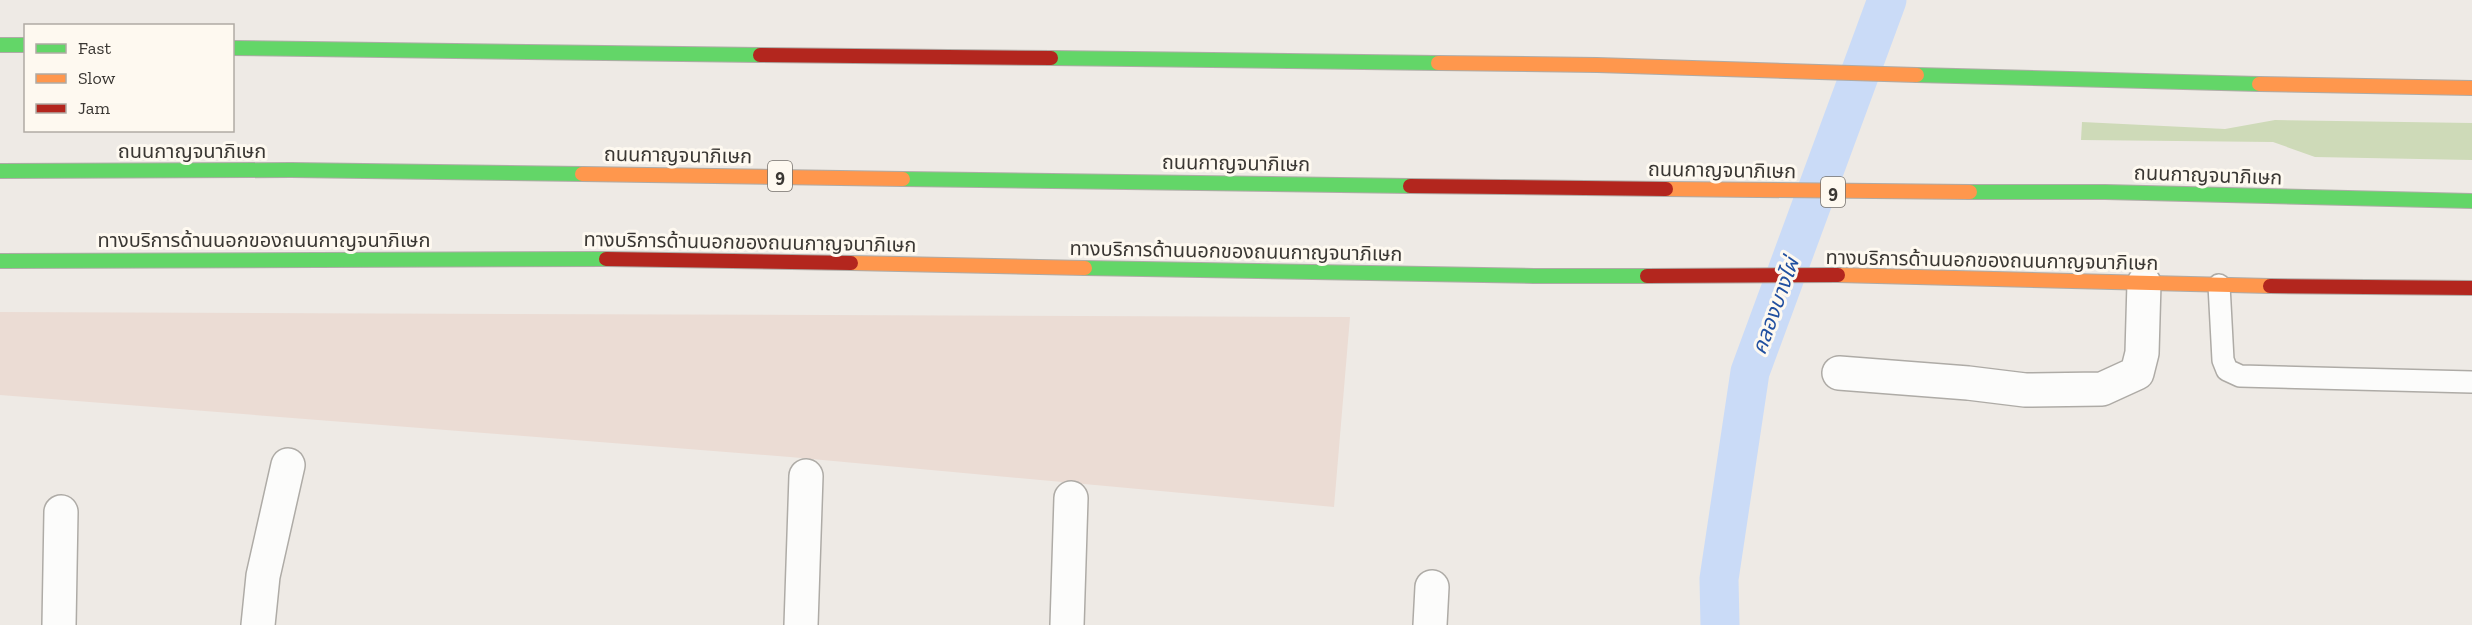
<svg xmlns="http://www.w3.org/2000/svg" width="2472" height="625" font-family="'Zilla Slab','Noto Sans Thai',serif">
<rect width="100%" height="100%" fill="#eeeae5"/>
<path fill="#ebdcd4" d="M 0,312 L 1350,317 L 1334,507 L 790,457 L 0,395 Z"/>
<path fill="#cedab8" d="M 2275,120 L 2472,123 L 2472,160 L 2315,157 L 2273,142 L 2081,140 L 2082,122 L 2225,129 Z"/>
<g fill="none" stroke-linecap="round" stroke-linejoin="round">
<path stroke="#cadbf7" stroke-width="39" d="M 1720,625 L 1719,579 L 1750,372 L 1887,0"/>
<defs>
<path id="lane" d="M 2219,285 L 2223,360 L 2227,370 L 2240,376 L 2472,382"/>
<g id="street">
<path d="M 1839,373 L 1968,383 L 2025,390 L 2102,389 L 2137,373 L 2142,353 L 2144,283"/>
<path d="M 59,625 L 61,512"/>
<path d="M 258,625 L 263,576 L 288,465"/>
<path d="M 801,625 L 806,476"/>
<path d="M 1067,625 L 1071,498"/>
<path d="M 1430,625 L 1432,587"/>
</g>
<g id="fast">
<path d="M 0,45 L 26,45"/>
<path d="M 232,48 L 760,55"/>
<path d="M 1051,58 L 1438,63"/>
<path d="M 1917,75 L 2259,84"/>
<path d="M 0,171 L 291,170 L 582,174"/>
<path d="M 903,179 L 1410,186"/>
<path d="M 1970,192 L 2105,192 L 2472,201"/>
<path d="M 0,261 L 606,259"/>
<path d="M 1085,268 L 1534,276 L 1647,276"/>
</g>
<g id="slow">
<path d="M 1438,63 L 1597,65 L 1917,75"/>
<path d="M 2259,84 L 2472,88"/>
<path d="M 582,174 L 903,179"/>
<path d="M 1666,189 L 1970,192"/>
<path d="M 851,263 L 1085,268"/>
<path d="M 1838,275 L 2270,286"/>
</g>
<g id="jam">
<path d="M 760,55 L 1051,58"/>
<path d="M 1410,186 L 1666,189"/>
<path d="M 606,259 L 851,263"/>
<path d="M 1647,276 L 1838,275"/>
<path d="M 2270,286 L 2472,288"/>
</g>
</defs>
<use href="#lane" stroke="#aeaba6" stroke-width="24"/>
<use href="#street" stroke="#aeaba6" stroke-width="36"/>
<use href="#fast" stroke="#aeaba6" stroke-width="16"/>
<use href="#slow" stroke="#aeaba6" stroke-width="16"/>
<use href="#jam" stroke="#aeaba6" stroke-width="16"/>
<use href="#lane" stroke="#fcfcfb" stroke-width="21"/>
<use href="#street" stroke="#fcfcfb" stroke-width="33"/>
<use href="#fast" stroke="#63d668" stroke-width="14"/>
<use href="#slow" stroke="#ff974d" stroke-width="14"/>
<use href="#jam" stroke="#b3261e" stroke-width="14"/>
</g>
<g text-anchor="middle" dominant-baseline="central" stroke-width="6" stroke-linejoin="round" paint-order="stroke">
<g fill="#fef9f0" stroke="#75716c" stroke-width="1.5">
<rect x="768" y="161" width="24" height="30" rx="4.5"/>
<rect x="1821" y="177" width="24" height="30" rx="4.5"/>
</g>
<g font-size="18" font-weight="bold" fill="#3a3733">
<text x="780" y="176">9</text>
<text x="1833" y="192">9</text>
</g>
<g font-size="20" fill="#3a3733" stroke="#fef9f0">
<text x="192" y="151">ถนนกาญจนาภิเษก</text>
<text transform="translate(678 155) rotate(1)">ถนนกาญจนาภิเษก</text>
<text transform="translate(1236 163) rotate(1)">ถนนกาญจนาภิเษก</text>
<text transform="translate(1722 170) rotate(1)">ถนนกาญจนาภิเษก</text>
<text transform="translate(2208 175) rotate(2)">ถนนกาญจนาภิเษก</text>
<text x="264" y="240">ทางบริการด้านนอกของถนนกาญจนาภิเษก</text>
<text transform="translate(750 242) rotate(1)">ทางบริการด้านนอกของถนนกาญจนาภิเษก</text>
<text transform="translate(1236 251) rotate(1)">ทางบริการด้านนอกของถนนกาญจนาภิเษก</text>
<text transform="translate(1992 260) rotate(1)">ทางบริการด้านนอกของถนนกาญจนาภิเษก</text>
</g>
<g font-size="21" font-style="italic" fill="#2250a0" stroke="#fef9f0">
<text transform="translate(1775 306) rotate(-70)">คลองบางไผ่</text>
</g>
</g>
<rect x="24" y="24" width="210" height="108" fill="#fef9f0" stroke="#b0aba4" stroke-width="1.5"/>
<rect x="36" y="44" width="30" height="9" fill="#63d668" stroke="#b0aba4" stroke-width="1.5"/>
<text x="78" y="54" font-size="18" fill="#3a3733">Fast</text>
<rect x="36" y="74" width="30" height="9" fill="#ff974d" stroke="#b0aba4" stroke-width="1.5"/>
<text x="78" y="84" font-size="18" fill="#3a3733">Slow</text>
<rect x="36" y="104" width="30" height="9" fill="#b3261e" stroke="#b0aba4" stroke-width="1.5"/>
<text x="78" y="114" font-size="18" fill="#3a3733">Jam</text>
</svg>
